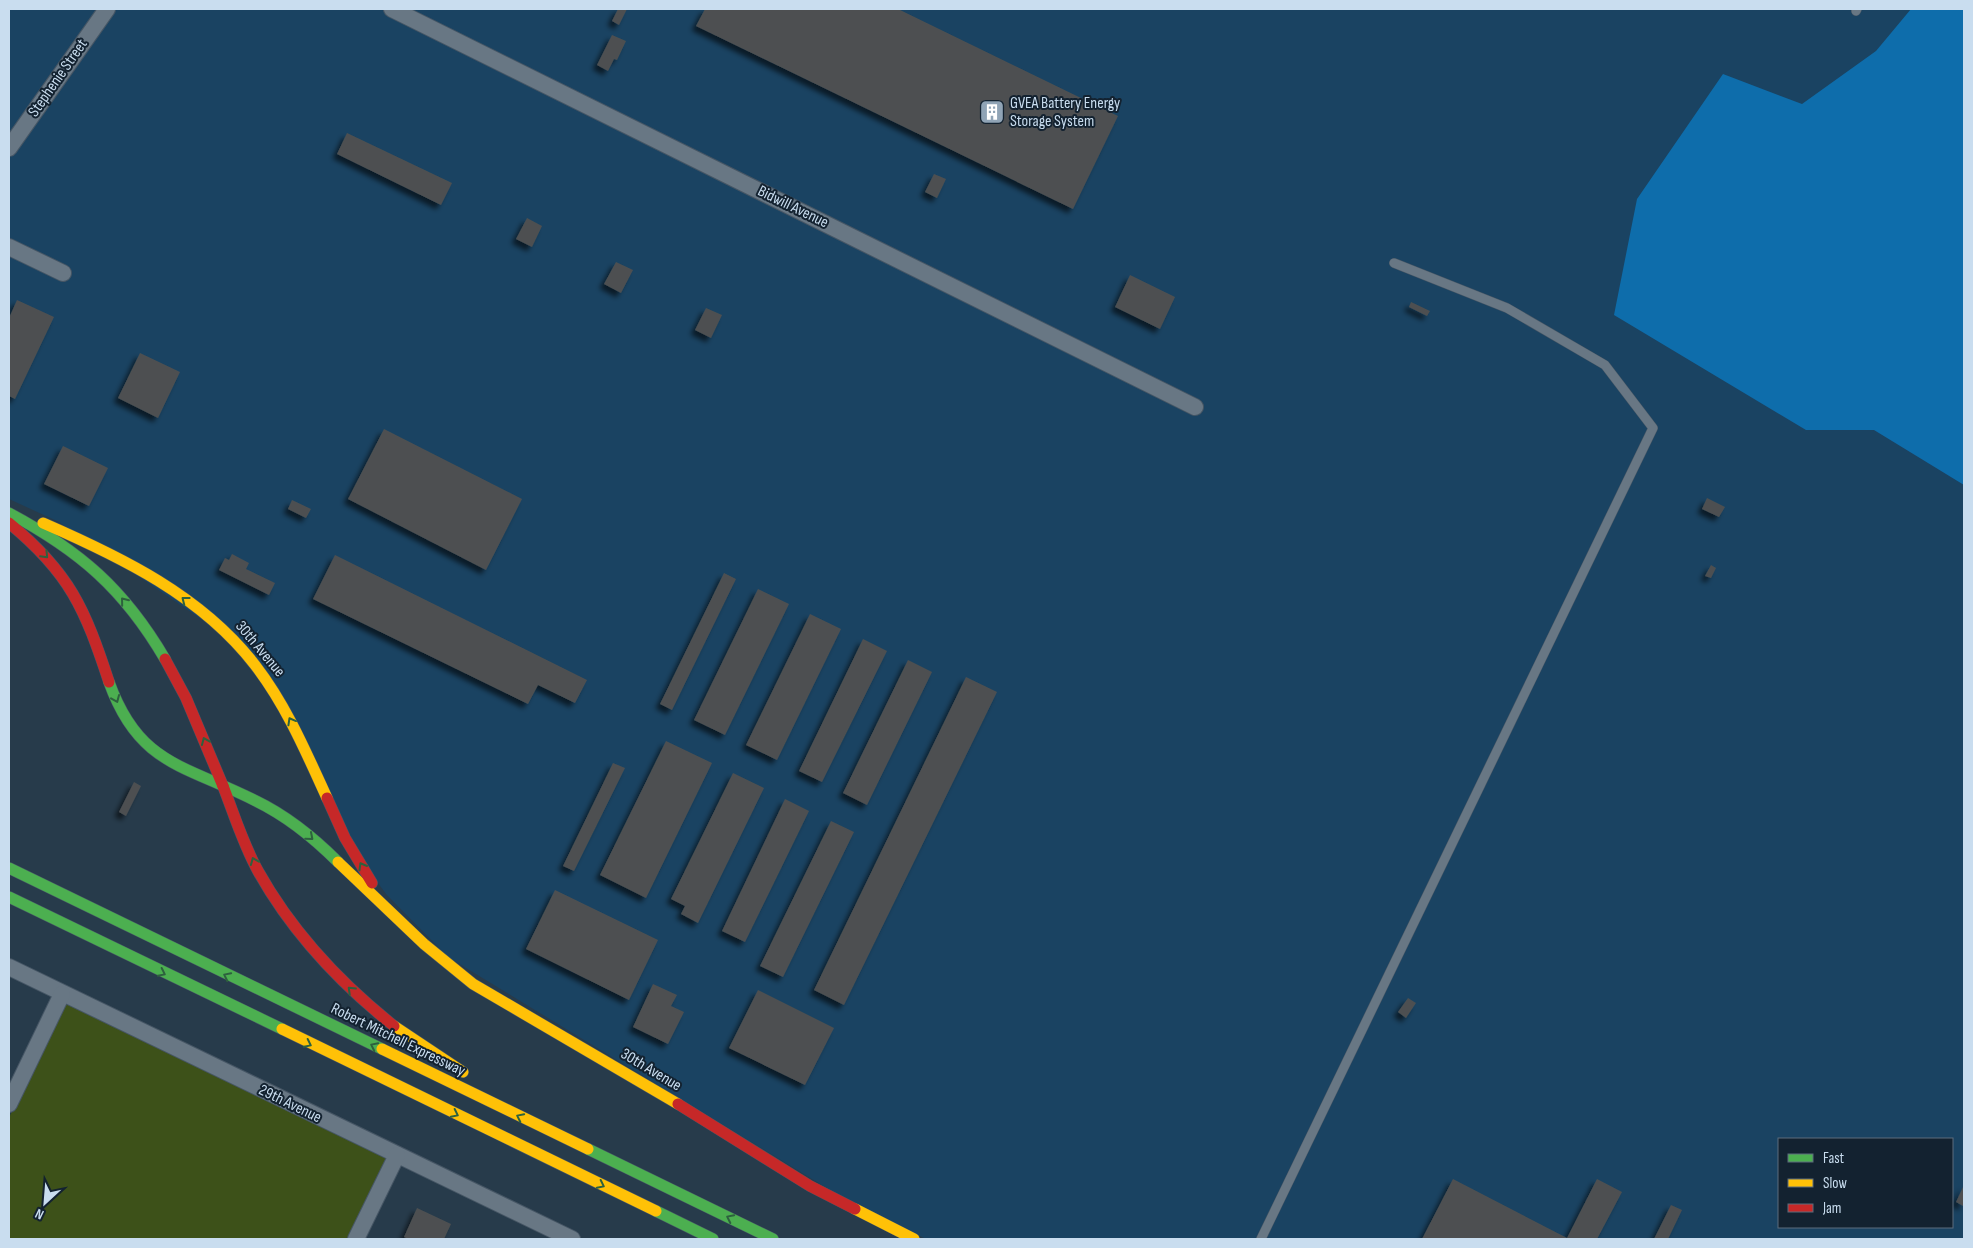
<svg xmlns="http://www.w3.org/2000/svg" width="1973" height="1248" font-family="'Sofia Sans Condensed',sans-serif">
<defs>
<filter id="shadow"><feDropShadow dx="-4.5" dy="4.5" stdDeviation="2.5" flood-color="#0009"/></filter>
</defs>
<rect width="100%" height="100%" fill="#273b4b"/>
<path fill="#1a4362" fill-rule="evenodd" d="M 9,9 L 1964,9 L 1964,1239 L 926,1239 L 843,1198 L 448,957 L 386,894 L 372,875 L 245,649 L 59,522 L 9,499 ZM 1779,1139 L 1952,1139 L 1952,1227 L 1779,1227 Z"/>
<path fill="#3d5119" d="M 62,994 L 397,1155 L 356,1239 L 9,1239 L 9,1118 Z"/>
<path fill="#0e6dab" d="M 1911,9 L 1964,9 L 1964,485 L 1874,430 L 1806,430 L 1614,315 L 1637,199 L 1723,74 L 1802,104 L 1876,51 Z"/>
<g fill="#4d5051" filter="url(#shadow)">
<path d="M 618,9 L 627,9 L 619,25 L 612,21 Z"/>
<path d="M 705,9 L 898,9 L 1118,116 L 1073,209 L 696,26 Z"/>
<path d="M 612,35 L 626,41 L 617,60 L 614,59 L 608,71 L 597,65 Z"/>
<path d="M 347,133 L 452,183 L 441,205 L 337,154 Z"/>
<path d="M 934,174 L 946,179 L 937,198 L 925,192 Z"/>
<path d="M 527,218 L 542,226 L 532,247 L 516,239 Z"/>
<path d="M 616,262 L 633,270 L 621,293 L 604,284 Z"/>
<path d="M 1130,275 L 1175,297 L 1160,329 L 1115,307 Z"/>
<path d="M 17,300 L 54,317 L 15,399 L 9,396 L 9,318 Z"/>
<path d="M 1411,302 L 1430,311 L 1427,316 L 1409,307 Z"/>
<path d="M 706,308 L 722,315 L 711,338 L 695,330 Z"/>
<path d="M 140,353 L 180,372 L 158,418 L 118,398 Z"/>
<path d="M 384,429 L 522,499 L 486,570 L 348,499 Z"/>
<path d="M 63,446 L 108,468 L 89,506 L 44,484 Z"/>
<path d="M 1707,498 L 1725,507 L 1719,517 L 1702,509 Z"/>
<path d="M 292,500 L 311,509 L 306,518 L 288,509 Z"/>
<path d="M 232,554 L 249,563 L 246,569 L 275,583 L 269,595 L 219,570 L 225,558 L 229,560 Z"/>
<path d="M 335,555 L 587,680 L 575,703 L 538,685 L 528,704 L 313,599 Z"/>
<path d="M 1711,565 L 1716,568 L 1711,578 L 1705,576 Z"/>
<path d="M 724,573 L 736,579 L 672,710 L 660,704 Z"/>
<path d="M 758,589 L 789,604 L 725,735 L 694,720 Z"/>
<path d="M 810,614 L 841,629 L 777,760 L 746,745 Z"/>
<path d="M 863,639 L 887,651 L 822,782 L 799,771 Z"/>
<path d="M 908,660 L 932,672 L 867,805 L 843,793 Z"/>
<path d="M 966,677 L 997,692 L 844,1005 L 814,990 Z"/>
<path d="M 666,741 L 712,763 L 646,898 L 600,875 Z"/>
<path d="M 613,763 L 625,768 L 574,871 L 563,866 Z"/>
<path d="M 733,773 L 764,788 L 698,923 L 681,914 L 685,906 L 671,899 Z"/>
<path d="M 134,782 L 141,786 L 126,816 L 119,812 Z"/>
<path d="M 785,799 L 809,811 L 745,942 L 722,931 Z"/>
<path d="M 831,821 L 854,832 L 783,977 L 760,966 Z"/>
<path d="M 555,890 L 658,940 L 629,1000 L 526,949 Z"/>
<path d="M 653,984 L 677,995 L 671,1006 L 684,1012 L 668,1044 L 633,1027 Z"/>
<path d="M 758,990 L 834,1028 L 805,1085 L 729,1048 Z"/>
<path d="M 1408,998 L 1416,1003 L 1406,1018 L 1398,1012 Z"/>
<path d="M 1453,1179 L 1567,1238 L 1597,1179 L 1622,1192 L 1597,1239 L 1422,1239 Z"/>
<path d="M 1964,1185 L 1964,1202 L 1963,1206 L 1956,1202 Z"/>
<path d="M 1671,1205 L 1682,1210 L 1668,1239 L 1654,1239 Z"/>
<path d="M 417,1208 L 451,1224 L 444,1239 L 408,1239 L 404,1237 Z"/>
</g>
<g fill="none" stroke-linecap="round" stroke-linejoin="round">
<defs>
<g id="lane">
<path d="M 1856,11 L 1857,9"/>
<path d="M 1261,1239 L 1653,428 L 1605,365 L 1507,308 L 1394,263"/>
</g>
<g id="street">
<path d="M 392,9 L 1195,407"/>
<path d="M 9,148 L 107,9"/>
<path d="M 9,247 L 63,273"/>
<path d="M 9,967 L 572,1239"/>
<path d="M 9,1104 L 62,994"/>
<path d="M 356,1239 L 397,1155"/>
</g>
<g id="fast">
<path d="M 9,513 C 80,551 124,589 165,659"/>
<path d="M 109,682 C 139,766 186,765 256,801 C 287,816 313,837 338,862"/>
<path d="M 9,868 L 382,1049"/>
<path d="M 9,897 L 282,1029"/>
<path d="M 588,1149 L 773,1239"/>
<path d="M 656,1211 L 713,1239"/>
</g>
<g id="slow">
<path d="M 43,523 C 121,557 202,596 255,665 C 286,705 306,752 327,798"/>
<path d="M 338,862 L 424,944 L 473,984 L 678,1104"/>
<path d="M 394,1026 L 463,1072"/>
<path d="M 282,1029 L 656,1211"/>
<path d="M 382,1049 L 588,1149"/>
<path d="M 855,1209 L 914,1239"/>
</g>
<g id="jam">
<path d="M 9,523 C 70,573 85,609 109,682"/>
<path d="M 165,659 L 186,698 L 223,786"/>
<path d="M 223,786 C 234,814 243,844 258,871 C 292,932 340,983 394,1026"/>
<path d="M 327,798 L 345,838 L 372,883"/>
<path d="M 678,1104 L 810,1186 L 855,1209"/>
</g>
</defs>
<use href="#lane" stroke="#465665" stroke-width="10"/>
<use href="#street" stroke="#465665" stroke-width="18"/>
<use href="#fast" stroke="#465665" stroke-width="12"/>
<use href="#slow" stroke="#465665" stroke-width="12"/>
<use href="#jam" stroke="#465665" stroke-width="12"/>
<use href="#lane" stroke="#687784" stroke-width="9"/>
<use href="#street" stroke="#687784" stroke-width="16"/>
<use href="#fast" stroke="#4caf50" stroke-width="11"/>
<use href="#slow" stroke="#ffc107" stroke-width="11"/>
<use href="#jam" stroke="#c62828" stroke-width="11"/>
</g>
<defs><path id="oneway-chevron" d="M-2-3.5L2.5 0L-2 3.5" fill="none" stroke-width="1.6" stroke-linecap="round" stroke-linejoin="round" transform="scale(1.25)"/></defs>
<g stroke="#2d613e">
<use href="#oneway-chevron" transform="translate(45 555) rotate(46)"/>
<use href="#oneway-chevron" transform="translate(185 600) rotate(-142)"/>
<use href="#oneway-chevron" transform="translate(124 601) rotate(-129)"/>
<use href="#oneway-chevron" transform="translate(116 699) rotate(67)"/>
<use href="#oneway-chevron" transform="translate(291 721) rotate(-119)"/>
<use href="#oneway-chevron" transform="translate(205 741) rotate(-113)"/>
<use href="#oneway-chevron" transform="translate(310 837) rotate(41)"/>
<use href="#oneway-chevron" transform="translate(254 861) rotate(-112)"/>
<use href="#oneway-chevron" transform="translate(362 866) rotate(-120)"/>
<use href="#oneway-chevron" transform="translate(162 973) rotate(26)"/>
<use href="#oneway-chevron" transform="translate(227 976) rotate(-154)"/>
<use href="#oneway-chevron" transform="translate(351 990) rotate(-136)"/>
<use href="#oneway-chevron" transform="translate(308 1044) rotate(26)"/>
<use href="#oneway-chevron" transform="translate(374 1046) rotate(-154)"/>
<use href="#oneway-chevron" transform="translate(455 1114) rotate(26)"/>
<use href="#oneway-chevron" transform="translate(520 1117) rotate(-154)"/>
<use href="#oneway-chevron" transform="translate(601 1185) rotate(26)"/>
<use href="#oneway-chevron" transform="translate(730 1218) rotate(-154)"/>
</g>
<defs>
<symbol id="building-square" viewBox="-11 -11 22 22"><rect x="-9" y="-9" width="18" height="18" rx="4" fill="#90a4b6" stroke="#132230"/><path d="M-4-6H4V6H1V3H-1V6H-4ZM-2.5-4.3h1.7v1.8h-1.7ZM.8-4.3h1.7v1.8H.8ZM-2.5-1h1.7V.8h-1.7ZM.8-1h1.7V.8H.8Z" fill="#fff"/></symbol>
</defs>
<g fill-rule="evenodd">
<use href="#building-square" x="978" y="98" width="28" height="28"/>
</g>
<g text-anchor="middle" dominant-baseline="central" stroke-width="4" stroke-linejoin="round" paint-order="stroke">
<g font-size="16" fill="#c9ddef" stroke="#132230">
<text transform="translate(58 78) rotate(-55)">Stephenie Street</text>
<text transform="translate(793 207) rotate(26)">Bidwill Avenue</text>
<text transform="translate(260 649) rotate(50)">30th Avenue</text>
<text transform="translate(398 1040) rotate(26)">Robert Mitchell Expressway</text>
<text transform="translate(651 1070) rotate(31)">30th Avenue</text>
<text transform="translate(290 1104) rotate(26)">29th Avenue</text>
</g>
<g font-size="16" fill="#c9ddef" stroke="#132230" text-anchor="start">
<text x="1010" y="103">GVEA Battery Energy<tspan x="1010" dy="18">Storage System</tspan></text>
</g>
</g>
<rect width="1973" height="1248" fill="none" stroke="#c9ddef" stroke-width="20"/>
<rect x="1778" y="1138" width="175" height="90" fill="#132230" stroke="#5c6d7c"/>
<rect x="1788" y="1154" width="25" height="8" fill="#4caf50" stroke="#5c6d7c"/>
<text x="1823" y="1163" font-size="15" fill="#c9ddef">Fast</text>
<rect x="1788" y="1179" width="25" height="8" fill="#ffc107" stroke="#5c6d7c"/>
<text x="1823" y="1188" font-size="15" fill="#c9ddef">Slow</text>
<rect x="1788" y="1204" width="25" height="8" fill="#c62828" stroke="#5c6d7c"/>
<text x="1823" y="1213" font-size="15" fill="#c9ddef">Jam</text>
<g transform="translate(45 1203) rotate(206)" stroke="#132230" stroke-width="4" paint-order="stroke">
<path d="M0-4L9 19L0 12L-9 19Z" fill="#c9ddef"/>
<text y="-8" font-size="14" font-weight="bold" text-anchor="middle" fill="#c9ddef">N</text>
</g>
</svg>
